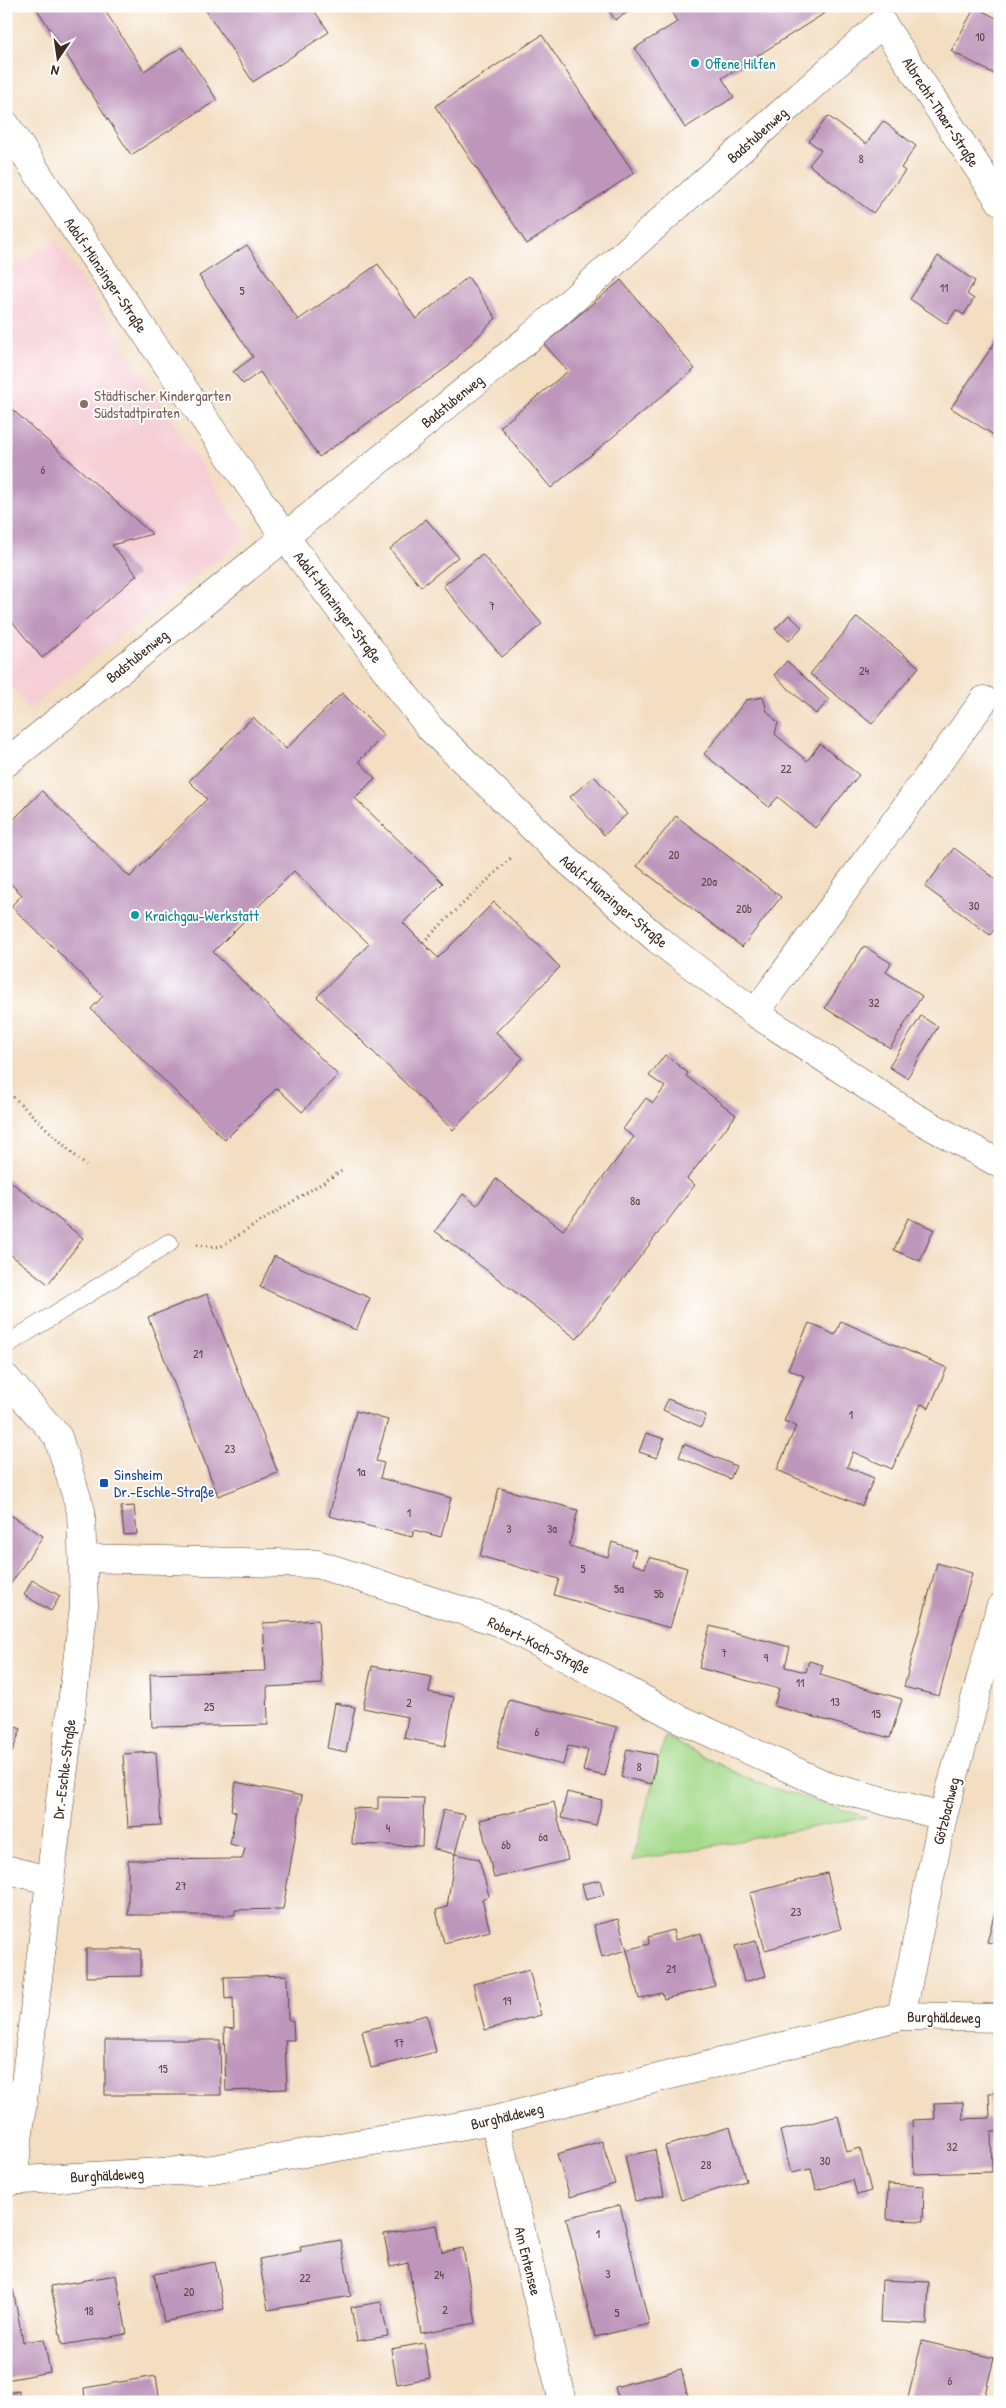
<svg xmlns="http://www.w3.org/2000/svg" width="1006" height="2408" font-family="'Patrick Hand',sans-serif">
<rect width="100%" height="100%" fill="#fff"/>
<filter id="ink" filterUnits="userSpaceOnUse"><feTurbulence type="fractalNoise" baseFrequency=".02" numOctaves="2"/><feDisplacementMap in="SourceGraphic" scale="10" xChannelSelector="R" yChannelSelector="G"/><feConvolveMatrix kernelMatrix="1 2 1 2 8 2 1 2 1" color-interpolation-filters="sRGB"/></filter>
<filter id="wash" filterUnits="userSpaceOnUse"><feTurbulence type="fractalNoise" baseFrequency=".0096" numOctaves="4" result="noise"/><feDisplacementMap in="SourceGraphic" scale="20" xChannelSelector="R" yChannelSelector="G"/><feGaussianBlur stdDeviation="1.12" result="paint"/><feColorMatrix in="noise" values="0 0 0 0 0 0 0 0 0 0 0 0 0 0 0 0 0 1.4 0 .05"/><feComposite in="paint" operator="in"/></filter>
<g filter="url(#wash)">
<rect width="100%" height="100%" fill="#f3dec2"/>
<path fill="#f6cfd6" d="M 56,240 L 247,536 L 28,710 L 6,677 L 6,272 Z"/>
<path fill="#a4da8b" stroke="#708254" d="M 665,1737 L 757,1783 L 867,1817 L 632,1861 Z"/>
<g id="blocks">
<g fill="#be96bb">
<path d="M 35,6 L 102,6 L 144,71 L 182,47 L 217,100 L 131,155 Z"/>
<path d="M 203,6 L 311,6 L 329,32 L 253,82 Z"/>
<path d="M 606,6 L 638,6 L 615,20 Z"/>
<path d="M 683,6 L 836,6 L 722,78 L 734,97 L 685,128 L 635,48 L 677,22 L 672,13 Z"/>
<path d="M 975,7 L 1000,20 L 1000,77 L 951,51 Z"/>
<path d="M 542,35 L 634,173 L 527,244 L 435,106 Z"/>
<path d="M 828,116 L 866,144 L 883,121 L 916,146 L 901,168 L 905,171 L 873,213 L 809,165 L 821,150 L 809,141 Z"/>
<path d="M 247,245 L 298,320 L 378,264 L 416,319 L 468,277 L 496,318 L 449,366 L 319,457 L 260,372 L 243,384 L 233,372 L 253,357 L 199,276 Z"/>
<path d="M 938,256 L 975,281 L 967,294 L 974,299 L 964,315 L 956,310 L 947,324 L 910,299 Z"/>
<path d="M 621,280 L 695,369 L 551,488 L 500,427 L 568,371 L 544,344 Z"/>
<path d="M 997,339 L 1000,341 L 1000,439 L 951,408 Z"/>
<path d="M 6,404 L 152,534 L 112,545 L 137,575 L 42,658 L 6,614 Z"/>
<path d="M 426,519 L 458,557 L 421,587 L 390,549 Z"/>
<path d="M 482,554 L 542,624 L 502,657 L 443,586 Z"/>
<path d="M 789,615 L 802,627 L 789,641 L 775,629 Z"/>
<path d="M 857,617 L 919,667 L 872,724 L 810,674 Z"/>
<path d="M 787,661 L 829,700 L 816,714 L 774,675 Z"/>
<path d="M 342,693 L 384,735 L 359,761 L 375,778 L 355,798 L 443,883 L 403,923 L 438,958 L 494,902 L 560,967 L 496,1032 L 523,1058 L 453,1130 L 317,997 L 369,944 L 294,871 L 213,952 L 338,1075 L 302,1112 L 277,1088 L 225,1140 L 91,1009 L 103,996 L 11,906 L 22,895 L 6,879 L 6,827 L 42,791 L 130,877 L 207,799 L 189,781 L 253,717 L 286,749 Z"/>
<path d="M 763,697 L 767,711 L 778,723 L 775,734 L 807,761 L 820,744 L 859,775 L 815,828 L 778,797 L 769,807 L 704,754 L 746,700 Z"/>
<path d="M 594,776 L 627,814 L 604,835 L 570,797 Z"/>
<path d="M 676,816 L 781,897 L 742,947 L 637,866 Z"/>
<path d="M 954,848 L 1000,882 L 1000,922 L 990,935 L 925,887 Z"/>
<path d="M 864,946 L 891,963 L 886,972 L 922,996 L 890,1048 L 825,1008 Z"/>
<path d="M 921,1016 L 938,1027 L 907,1078 L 889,1067 Z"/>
<path d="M 665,1055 L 688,1073 L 686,1076 L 736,1115 L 687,1179 L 695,1185 L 577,1339 L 435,1231 L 463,1194 L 477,1205 L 496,1179 L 563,1230 L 634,1137 L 623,1129 L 646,1098 L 653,1103 L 665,1087 L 649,1076 Z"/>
<path d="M 6,1178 L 83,1238 L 48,1284 L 6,1251 Z"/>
<path d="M 908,1218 L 934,1229 L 920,1261 L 894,1250 Z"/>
<path d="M 274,1256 L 370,1298 L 356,1330 L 260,1287 Z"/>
<path d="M 207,1294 L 278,1473 L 218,1496 L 148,1317 Z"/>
<path d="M 841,1321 L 947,1368 L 929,1408 L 921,1404 L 892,1469 L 853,1452 L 847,1467 L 874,1478 L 862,1506 L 777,1470 L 796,1426 L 784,1421 L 804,1376 L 788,1369 L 809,1323 L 835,1335 Z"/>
<path d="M 668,1399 L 706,1415 L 701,1427 L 663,1410 Z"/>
<path d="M 356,1411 L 388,1420 L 376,1461 L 384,1463 L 380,1478 L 451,1498 L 441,1537 L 414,1530 L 412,1537 L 329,1516 Z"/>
<path d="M 646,1433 L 664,1439 L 657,1458 L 639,1452 Z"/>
<path d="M 684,1444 L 736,1466 L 730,1479 L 679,1457 Z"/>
<path d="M 499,1488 L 578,1510 L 569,1546 L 608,1557 L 612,1542 L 636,1550 L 632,1564 L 645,1568 L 649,1557 L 687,1568 L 670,1628 L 554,1595 L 559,1579 L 480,1556 Z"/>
<path d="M 134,1506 L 137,1534 L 124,1535 L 121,1507 Z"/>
<path d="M 6,1512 L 43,1536 L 6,1591 Z"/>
<path d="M 937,1563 L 972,1573 L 939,1696 L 904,1687 Z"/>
<path d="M 32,1580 L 60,1596 L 51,1611 L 24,1595 Z"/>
<path d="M 318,1620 L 322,1684 L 267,1687 L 268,1725 L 152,1727 L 150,1674 L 266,1671 L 263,1623 Z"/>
<path d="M 710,1626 L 790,1647 L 785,1667 L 806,1672 L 809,1661 L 823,1665 L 820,1675 L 902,1699 L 890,1738 L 774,1706 L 779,1689 L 699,1668 Z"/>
<path d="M 372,1666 L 432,1677 L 429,1692 L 454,1697 L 445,1746 L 404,1738 L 408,1717 L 363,1708 Z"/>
<path d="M 509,1700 L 617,1727 L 605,1776 L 583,1771 L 588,1750 L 568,1746 L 563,1765 L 497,1748 Z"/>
<path d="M 335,1703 L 355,1707 L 346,1752 L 327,1748 Z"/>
<path d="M 6,1723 L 21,1729 L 6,1767 Z"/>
<path d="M 627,1749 L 657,1755 L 652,1784 L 621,1777 Z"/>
<path d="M 156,1752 L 161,1825 L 128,1827 L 123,1754 Z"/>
<path d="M 236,1782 L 302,1796 L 283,1909 L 235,1910 L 235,1915 L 128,1915 L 128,1860 L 242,1859 L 245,1848 L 230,1844 L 236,1812 L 231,1810 Z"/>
<path d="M 567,1792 L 602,1800 L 596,1826 L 561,1818 Z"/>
<path d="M 378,1797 L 424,1798 L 422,1846 L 352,1844 L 353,1808 L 378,1809 Z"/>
<path d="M 554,1802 L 568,1860 L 494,1878 L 480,1820 Z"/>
<path d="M 443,1810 L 465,1815 L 455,1854 L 434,1849 Z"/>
<path d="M 455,1854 L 479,1859 L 489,1896 L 482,1899 L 490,1931 L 444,1943 L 436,1910 L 447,1907 Z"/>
<path d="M 827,1873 L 841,1929 L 765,1950 L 750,1893 Z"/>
<path d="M 600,1880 L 604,1895 L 586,1900 L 582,1884 Z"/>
<path d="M 999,1896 L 1000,1896 L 1000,1945 L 987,1942 Z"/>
<path d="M 618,1919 L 627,1950 L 649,1944 L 648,1937 L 673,1930 L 675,1940 L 701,1933 L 715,1986 L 664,1999 L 662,1993 L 639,1999 L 627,1950 L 602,1957 L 594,1925 Z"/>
<path d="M 756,1941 L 766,1976 L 744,1982 L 735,1946 Z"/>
<path d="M 86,1949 L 141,1949 L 141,1976 L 86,1977 Z"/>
<path d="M 529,1970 L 541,2015 L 485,2030 L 473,1984 Z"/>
<path d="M 287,1975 L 288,2019 L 293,2021 L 294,2040 L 285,2040 L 287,2089 L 226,2091 L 224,2028 L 234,2029 L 233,1998 L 225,1999 L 224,1977 Z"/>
<path d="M 427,2015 L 436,2052 L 371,2068 L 362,2031 Z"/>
<path d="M 105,2040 L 220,2040 L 221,2095 L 105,2095 Z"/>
<path d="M 989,2093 L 1000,2093 L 1000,2131 L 991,2131 L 992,2172 L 914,2174 L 912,2120 L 935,2119 L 934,2103 L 963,2102 L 963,2119 L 990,2118 Z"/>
<path d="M 838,2116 L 847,2152 L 860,2148 L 871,2191 L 857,2195 L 853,2180 L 816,2190 L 811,2169 L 791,2173 L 780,2131 Z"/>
<path d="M 730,2127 L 746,2181 L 681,2200 L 665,2146 Z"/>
<path d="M 602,2141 L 615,2184 L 570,2197 L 557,2154 Z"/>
<path d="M 655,2150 L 664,2195 L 635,2201 L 625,2156 Z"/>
<path d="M 888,2184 L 924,2186 L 923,2221 L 887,2220 Z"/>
<path d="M 620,2205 L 649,2324 L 595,2337 L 566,2218 Z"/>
<path d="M 437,2225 L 442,2252 L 463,2248 L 476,2323 L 421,2333 L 408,2263 L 390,2267 L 384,2234 Z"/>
<path d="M 341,2240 L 351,2296 L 268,2310 L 259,2259 L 301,2251 L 300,2247 Z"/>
<path d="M 215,2262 L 224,2309 L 164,2322 L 154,2274 Z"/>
<path d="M 116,2275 L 127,2334 L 62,2345 L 51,2286 Z"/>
<path d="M 882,2280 L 929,2282 L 927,2324 L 880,2322 Z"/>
<path d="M 13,2289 L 23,2342 L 44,2339 L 50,2372 L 6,2380 L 6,2291 Z"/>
<path d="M 381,2302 L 388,2336 L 357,2341 L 351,2307 Z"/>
<path d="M 922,2341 L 994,2358 L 983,2402 L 907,2402 Z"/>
<path d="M 424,2343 L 430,2378 L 397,2384 L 391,2349 Z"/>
<path d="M 681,2369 L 689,2402 L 619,2402 L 615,2387 Z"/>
<path d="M 156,2376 L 160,2402 L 72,2402 L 85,2399 L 84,2388 Z"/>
<path d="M 19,2391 L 21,2402 L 6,2402 L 6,2393 Z"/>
</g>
</g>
</g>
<g filter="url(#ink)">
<use href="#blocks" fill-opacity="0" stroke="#574537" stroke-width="1"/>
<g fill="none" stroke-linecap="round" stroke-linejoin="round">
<defs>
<path id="lane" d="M 6,1345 L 169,1243"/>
<g id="street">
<path d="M 6,125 L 47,188 L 284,536 L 430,728 L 556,850 L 657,939 L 755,1013 L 913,1116 L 1000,1164"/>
<path d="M 6,763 L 531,337 L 882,23 L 1000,201"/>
<path d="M 755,1013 L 984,700"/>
<path d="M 6,1378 L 58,1437 L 81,1511 L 84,1606 L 13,2181"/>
<path d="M 83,1558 L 317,1564 L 501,1623 L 680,1719 L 830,1787 L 943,1816"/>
<path d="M 6,1869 L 51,1881"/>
<path d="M 901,2016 L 943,1816 L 1000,1608"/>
<path d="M 494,2120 L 563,2402"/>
<path d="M 6,2181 L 213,2169 L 494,2120 L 901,2016 L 1000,2018"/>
</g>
</defs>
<use href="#lane" stroke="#574537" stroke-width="19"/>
<use href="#street" stroke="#574537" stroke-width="29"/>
<g stroke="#574537" stroke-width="3" stroke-dasharray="1 4" stroke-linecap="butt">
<path d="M 423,942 L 513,856"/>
<path d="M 6,1090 L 86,1166"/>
<path d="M 197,1245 L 220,1247 L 343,1170"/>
</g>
<use href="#lane" stroke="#fff" stroke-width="18"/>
<use href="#street" stroke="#fff" stroke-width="28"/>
</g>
</g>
<g fill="#0f9aa8" stroke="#fff" stroke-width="2">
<circle cx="695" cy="63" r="5"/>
<circle cx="135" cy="915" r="5"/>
</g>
<circle fill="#8d6e63" stroke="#fff" stroke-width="2" cx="84" cy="404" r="5"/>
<rect fill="#1a4fb4" stroke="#fff" stroke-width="2" x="99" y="1478" width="10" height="10" rx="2.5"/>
<g text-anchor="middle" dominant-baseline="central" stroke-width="4" stroke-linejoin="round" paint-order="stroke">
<g font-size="12" fill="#5c4545">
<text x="980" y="36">10</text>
<text x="861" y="158">8</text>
<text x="944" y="287">11</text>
<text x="242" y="290">5</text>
<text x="43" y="469">6</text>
<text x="492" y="605">7</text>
<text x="864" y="670">24</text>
<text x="786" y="768">22</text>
<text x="674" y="854">20</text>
<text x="709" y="881">20a</text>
<text x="974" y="905">30</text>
<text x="744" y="908">20b</text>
<text x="874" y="1002">32</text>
<text x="635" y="1200">8a</text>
<text x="198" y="1353">21</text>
<text x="851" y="1414">1</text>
<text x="230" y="1448">23</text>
<text x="361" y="1471">1a</text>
<text x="409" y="1512">1</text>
<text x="509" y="1528">3</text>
<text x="552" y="1528">3a</text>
<text x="583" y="1568">5</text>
<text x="619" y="1588">5a</text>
<text x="659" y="1593">5b</text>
<text x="724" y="1652">7</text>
<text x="766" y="1657">9</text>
<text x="800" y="1682">11</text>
<text x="835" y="1701">13</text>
<text x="409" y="1702">2</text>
<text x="209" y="1706">25</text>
<text x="876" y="1713">15</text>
<text x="537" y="1731">6</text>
<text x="639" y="1766">8</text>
<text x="388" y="1827">4</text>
<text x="543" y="1836">6a</text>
<text x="506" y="1844">6b</text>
<text x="181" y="1885">27</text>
<text x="796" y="1911">23</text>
<text x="671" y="1968">21</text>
<text x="507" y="2000">19</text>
<text x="399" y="2042">17</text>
<text x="163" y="2068">15</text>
<text x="952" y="2146">32</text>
<text x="825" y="2160">30</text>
<text x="706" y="2164">28</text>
<text x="598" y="2233">1</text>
<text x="608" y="2273">3</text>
<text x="439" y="2274">24</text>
<text x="305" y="2277">22</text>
<text x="189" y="2291">20</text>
<text x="445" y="2309">2</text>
<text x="89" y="2310">18</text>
<text x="617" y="2312">5</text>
<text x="950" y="2380">6</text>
</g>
<g font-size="15" fill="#0d838f" stroke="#fff" text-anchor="start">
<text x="705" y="63">Offene Hilfen</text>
<text x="145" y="915">Kraichgau-Werkstatt</text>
</g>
<g font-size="15" fill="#3b2a1e" stroke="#fff">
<text transform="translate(941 112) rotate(57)">Albrecht-Thaer-Straße</text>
<text transform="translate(757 135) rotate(-42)">Badstubenweg</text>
<text transform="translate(106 275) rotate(56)">Adolf-Münzinger-Straße</text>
<text transform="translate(452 401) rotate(-39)">Badstubenweg</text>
<text transform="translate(338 607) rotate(53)">Adolf-Münzinger-Straße</text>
<text transform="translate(137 656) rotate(-39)">Badstubenweg</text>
<text transform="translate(614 901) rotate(40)">Adolf-Münzinger-Straße</text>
<text transform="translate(539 1645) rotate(26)">Robert-Koch-Straße</text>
<text transform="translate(64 1769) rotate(-83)">Dr.-Eschle-Straße</text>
<text transform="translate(946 1811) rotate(-76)">Götzbachweg</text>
<text transform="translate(944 2017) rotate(1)">Burghäldeweg</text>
<text transform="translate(507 2116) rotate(-13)">Burghäldeweg</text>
<text transform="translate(107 2175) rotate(-3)">Burghäldeweg</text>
<text transform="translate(528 2261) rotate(76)">Am Entensee</text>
</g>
<g font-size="15" fill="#785e54" stroke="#fff" text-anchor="start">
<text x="94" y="395">Städtischer Kindergarten<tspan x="94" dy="17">Südstadtpiraten</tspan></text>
</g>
<g font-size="15" fill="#164399" stroke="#fff" text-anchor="start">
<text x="114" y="1474">Sinsheim<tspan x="114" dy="17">Dr.-Eschle-Straße</tspan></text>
</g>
</g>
<rect width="1006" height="2408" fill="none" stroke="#fff" stroke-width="25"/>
<g transform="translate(58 58) rotate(193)" stroke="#ffffff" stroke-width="4" paint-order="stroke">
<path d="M0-4L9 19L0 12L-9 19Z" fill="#3b2a1e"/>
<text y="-8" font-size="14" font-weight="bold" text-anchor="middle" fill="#3b2a1e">N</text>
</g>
</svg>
